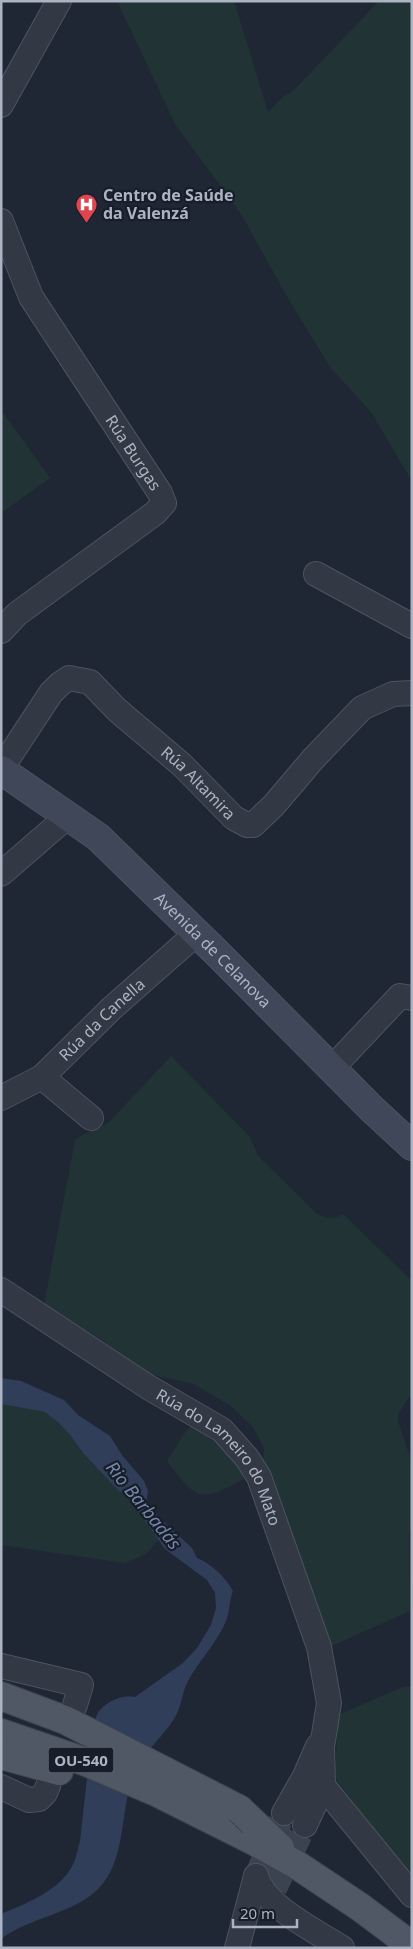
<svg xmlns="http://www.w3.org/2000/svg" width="413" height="1949" font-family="'Noto Sans',sans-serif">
<rect width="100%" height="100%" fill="#1f2634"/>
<g fill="#223336">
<path d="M 117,1 L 234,1 L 268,112 L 283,97 L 294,90 L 379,1 L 412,1 L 412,481 L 371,412 L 330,367 L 286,295 L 241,214 L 175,124 Z"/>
<path d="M 1,410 L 50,478 L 1,513 Z"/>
<path d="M 171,1056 L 250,1137 L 258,1156 L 305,1202 L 316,1213 L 327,1218 L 337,1217 L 343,1214 L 412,1281 L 412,1393 L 398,1414 L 398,1421 L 412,1463 L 412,1522 L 409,1534 L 410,1611 L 327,1648 L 263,1463 L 264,1448 L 253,1427 L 232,1407 L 194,1384 L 153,1375 L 135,1365 L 99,1338 L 44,1305 L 75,1140 C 86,1131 99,1130 110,1121 Z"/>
<path d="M 1,1404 L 45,1412 L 59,1423 L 71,1436 L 83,1453 L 118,1490 L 131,1501 L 159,1539 L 146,1554 L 125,1563 L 1,1545 Z"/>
<path d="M 192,1425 C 209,1437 237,1458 244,1479 C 200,1503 197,1501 167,1461 L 186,1431 Z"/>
<path d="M 403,1687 L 412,1687 L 412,1881 L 335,1778 L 338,1715 Z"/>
</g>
<path fill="#313e5a" d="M 1,1378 L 21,1381 L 64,1400 L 78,1415 L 110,1436 L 122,1455 L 144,1481 L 148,1491 L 146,1505 L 192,1548 L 197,1558 C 212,1564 225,1577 233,1591 C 229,1601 230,1611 226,1621 C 217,1643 196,1664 186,1685 C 182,1695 181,1707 175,1717 C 163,1738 140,1754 132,1779 C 120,1814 126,1861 98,1889 C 73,1914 30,1917 1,1939 L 1,1914 C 29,1902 63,1890 75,1860 C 77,1854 78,1847 80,1841 L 93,1725 C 95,1720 97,1713 100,1710 C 107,1701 125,1694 135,1697 L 183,1663 L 197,1648 L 211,1625 L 216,1608 L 215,1593 L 207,1580 L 165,1549 L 131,1501 L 118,1490 L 83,1453 L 71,1436 L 59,1423 L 45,1412 L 1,1404 Z"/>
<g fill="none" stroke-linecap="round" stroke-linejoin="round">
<g stroke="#3b4250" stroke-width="24" stroke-dasharray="24 12" stroke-linecap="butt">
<path d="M 256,1876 L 284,1813"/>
<path d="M 275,1889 L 305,1825"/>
</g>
<defs>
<g id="street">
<path d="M 1,105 L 59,1"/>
<path id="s1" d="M 1,221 L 31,297 L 160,493 L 164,503 L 155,513 L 17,614 L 1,631"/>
<path d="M 316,574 L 412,626"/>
<path id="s2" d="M 1,769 L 51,693 L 60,684 L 69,678 L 90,682 L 117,710 L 182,765 L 234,818 L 247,825 L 253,825 L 274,805 L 313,759 L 362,708 L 393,694 L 412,693"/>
<path d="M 1,874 L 68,816"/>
<path d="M 332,1068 L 400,996 L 412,998"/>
<path d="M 42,1077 L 91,1118"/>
<path id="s3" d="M 1,1098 L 42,1077 L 112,1008 L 197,933"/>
<path id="s4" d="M 1,1290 L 148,1387 L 222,1430 L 247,1458 L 259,1477 L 319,1647 L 329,1703 L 322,1747 L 323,1786 L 305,1825"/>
<path d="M 1,1666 L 81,1685 L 75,1705"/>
<path d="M 323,1786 L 412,1895"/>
<path d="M 1,1787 L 29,1800 L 39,1799 L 45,1793 L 48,1786"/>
<path d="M 284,1813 L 305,1776 L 318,1746"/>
<path d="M 256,1876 C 265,1907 316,1931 342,1948"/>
<path d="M 237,1948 L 256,1876"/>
</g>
<g id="secondary">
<path id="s5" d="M 1,770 L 98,837 L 217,953 L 373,1110 L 412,1146"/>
</g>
<g id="primary">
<path d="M 1,1696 L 65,1720 L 239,1809"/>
<path d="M 1,1733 L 86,1762 L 158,1793 L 254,1841"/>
<path d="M 1,1755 L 59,1771"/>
<path d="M 360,1907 L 412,1946"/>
</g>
</defs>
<use href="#street" stroke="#4d5360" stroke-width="26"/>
<use href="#secondary" stroke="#4d5360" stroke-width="30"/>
<use href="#primary" stroke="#3c424e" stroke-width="30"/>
<use href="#street" stroke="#323945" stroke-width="24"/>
<use href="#secondary" stroke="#404758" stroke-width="28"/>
<use href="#primary" stroke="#505765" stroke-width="28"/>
<defs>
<g id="primary-bridge">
<path d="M 239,1809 L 280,1848"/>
<path d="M 254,1841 L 297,1865 L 360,1907"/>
</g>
</defs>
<use href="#primary-bridge" stroke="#3c424e" stroke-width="30" stroke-linecap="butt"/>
<use href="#primary-bridge" stroke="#505765" stroke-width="28"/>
</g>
<defs>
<symbol id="hospital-pin" viewBox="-11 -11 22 30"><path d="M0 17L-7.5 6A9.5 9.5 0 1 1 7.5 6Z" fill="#e0444e" stroke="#181e29"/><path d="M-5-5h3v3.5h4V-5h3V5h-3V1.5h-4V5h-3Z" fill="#fff"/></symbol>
</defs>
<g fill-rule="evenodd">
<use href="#hospital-pin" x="74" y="192" width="25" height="34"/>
</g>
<g text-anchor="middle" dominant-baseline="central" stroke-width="4.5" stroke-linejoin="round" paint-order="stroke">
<rect fill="#181e29" stroke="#808694" stroke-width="1" x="48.5" y="1747.5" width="65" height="25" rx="4"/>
<g font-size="15" font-weight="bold" fill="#acb3c2">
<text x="81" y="1760">OU-540</text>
</g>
<g font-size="16" font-weight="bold" fill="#acb3c2" stroke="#181e29" text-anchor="start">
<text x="103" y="195">Centro de Saúde<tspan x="103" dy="18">da Valenzá</tspan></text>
</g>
<g font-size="16" fill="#acb3c2" stroke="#181e29">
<text stroke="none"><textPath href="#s1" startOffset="268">Rúa Burgas</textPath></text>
<text stroke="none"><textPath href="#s2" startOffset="284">Rúa Altamira</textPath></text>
<text stroke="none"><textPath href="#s5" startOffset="279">Avenida de Celanova</textPath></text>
<text stroke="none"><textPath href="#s3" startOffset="129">Rúa da Canella</textPath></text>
<text stroke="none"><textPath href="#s4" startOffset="280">Rúa do Lameiro do Mato</textPath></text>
</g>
<g font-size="18" font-style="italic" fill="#7487ab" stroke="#181e29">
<text transform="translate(144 1505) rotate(51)">Rio Barbadás</text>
</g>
</g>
<rect width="413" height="1949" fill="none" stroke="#acb3c2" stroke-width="5"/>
<path d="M233 1919v8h64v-8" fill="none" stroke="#acb3c2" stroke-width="2.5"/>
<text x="240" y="1919" font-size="15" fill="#acb3c2" stroke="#181e29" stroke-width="4" paint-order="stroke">20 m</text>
</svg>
